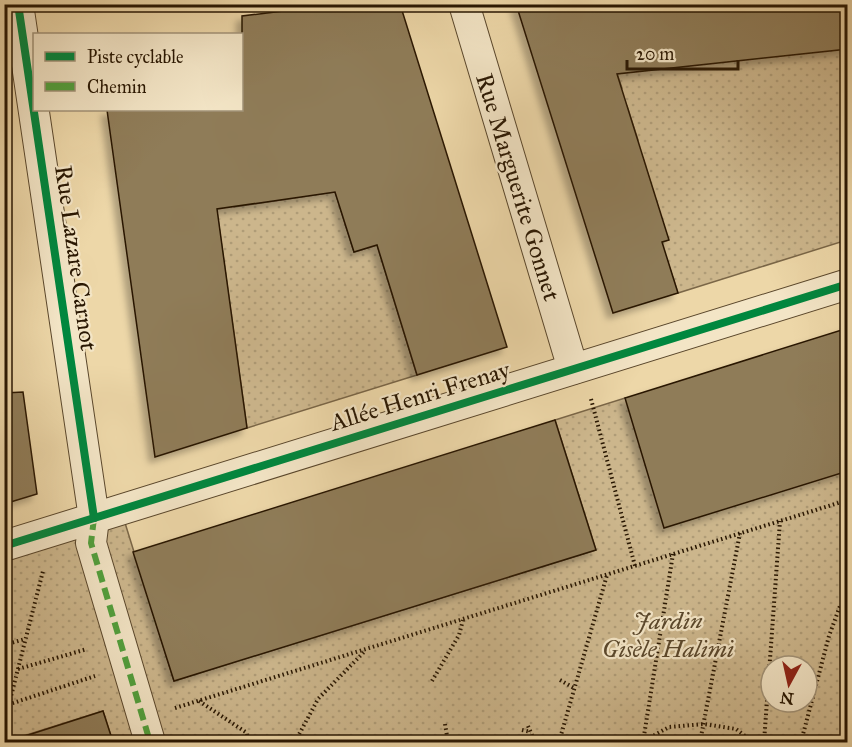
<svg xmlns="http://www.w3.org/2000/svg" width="852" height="747" font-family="'IM FELL Great Primer',serif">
<defs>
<pattern id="green-dots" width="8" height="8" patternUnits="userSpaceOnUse" patternTransform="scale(1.5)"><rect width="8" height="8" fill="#ccb68c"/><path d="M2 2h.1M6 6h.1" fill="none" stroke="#af9c77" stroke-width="1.8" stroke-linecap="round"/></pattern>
<filter id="shadow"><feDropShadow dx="-5.5" dy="5.5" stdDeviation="3" flood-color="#0004"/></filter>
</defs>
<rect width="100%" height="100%" fill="#edd7a8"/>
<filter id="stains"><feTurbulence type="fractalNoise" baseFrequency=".00333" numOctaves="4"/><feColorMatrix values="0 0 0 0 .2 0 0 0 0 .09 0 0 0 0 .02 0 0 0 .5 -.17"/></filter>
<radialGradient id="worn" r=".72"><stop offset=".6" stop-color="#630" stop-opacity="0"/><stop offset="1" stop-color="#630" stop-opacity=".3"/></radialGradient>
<g fill="url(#green-dots)" stroke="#7a6647" stroke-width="1.5" fill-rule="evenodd">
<path d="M 847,49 L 847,240 L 678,293 L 667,260 L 651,246 L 668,240 L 643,158 L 619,146 L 638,140 L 627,106 L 603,94 L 622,88 L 611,57 Z"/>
<path d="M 213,183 L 234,207 L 335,192 L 354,252 L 377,245 L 417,375 L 247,428 Z"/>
<path d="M 625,398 L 847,471 L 847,742 L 113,742 L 103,711 L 17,738 L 5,733 L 4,546 L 121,510 L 174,681 L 596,550 L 555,420 ZM 771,666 L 807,666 L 807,702 L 771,702 Z"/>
</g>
<g fill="#8f7b58" stroke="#291702" stroke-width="1.5" filter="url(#shadow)">
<path d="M 340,4 L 400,4 L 507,347 L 417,375 L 377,245 L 354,252 L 335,192 L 217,209 L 247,428 L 155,457 L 107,110 L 242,110 L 242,16 Z"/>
<path d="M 516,4 L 848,4 L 848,49 L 617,74 L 669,240 L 662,242 L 678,293 L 613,313 Z"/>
<path d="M 848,328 L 848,471 L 664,528 L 625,398 Z"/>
<path d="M 23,392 L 37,494 L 4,504 L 4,393 Z"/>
<path d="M 555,420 L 596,550 L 174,681 L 133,552 Z"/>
<path d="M 103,711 L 113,742 L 26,742 L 25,736 Z"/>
</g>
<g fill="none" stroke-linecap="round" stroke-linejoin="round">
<defs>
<g id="street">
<path d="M 18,4 L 94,518 L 91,543 L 150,742"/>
<path d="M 464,4 L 573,369"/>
<path d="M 4,546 L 848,284"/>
</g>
</defs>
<use href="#street" stroke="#5a472c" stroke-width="32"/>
<g stroke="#291702" stroke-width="4" stroke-dasharray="1.5 3" stroke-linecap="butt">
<path d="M 591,399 L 635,566"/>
<path d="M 4,645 L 25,639"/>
<path d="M 18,669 L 87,649"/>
<path d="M 560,680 L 574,688"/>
<path d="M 432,681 L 459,635 L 463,620"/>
<path d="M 199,701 L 247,733 L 248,742"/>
<path d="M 9,704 L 43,571"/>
<path d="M 4,706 L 95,676"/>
<path d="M 175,708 L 848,500"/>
<path d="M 445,724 L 448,742"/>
<path d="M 528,726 L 535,742"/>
<path d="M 522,730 L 531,732"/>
<path d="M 295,742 L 318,699 L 365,651"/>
<path d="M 559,742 L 607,575"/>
<path d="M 642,742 L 669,727 L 704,724 L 736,729 L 753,742"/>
<path d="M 643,742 L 673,554"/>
<path d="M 700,742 L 740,533"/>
<path d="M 764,742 L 780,521"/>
<path d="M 801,742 L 829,636 L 840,606 L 848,598"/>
</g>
<use href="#street" stroke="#f3e5c6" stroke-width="30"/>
<path stroke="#51a13d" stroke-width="6" stroke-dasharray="12 6" stroke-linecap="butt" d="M 94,518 L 91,543 L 150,742"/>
<defs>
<g id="cycleway">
<path d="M 18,4 L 94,518"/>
<path d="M 4,546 L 848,284"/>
</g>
</defs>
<use href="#cycleway" stroke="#f3e5c6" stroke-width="11"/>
<use href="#cycleway" stroke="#00873e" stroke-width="8"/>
</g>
<g text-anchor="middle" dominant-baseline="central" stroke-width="4.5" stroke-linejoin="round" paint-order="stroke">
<g font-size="24" fill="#291702" stroke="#f3e5c6">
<text transform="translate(518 187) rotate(73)">Rue Marguerite Gonnet</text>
<text transform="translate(76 258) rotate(82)">Rue Lazare Carnot</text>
<text transform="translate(420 396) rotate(-17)">Allée Henri Frenay</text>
</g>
<g font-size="24" font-style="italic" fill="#5a472b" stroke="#f3e5c6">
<text x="668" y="621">Jardin<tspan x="668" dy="28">Gisèle Halimi</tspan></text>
</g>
</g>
<rect width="852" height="747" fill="none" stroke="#edd7a8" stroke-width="24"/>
<rect x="6" y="6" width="840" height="735" fill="none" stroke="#291702" stroke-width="3"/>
<rect x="12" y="12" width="828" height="723" fill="none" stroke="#291702" stroke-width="1.5"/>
<rect x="33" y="33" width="210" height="78" fill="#f3e5c6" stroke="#a29378" stroke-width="1.5"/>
<rect x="45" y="52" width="30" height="9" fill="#00873e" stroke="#a29378" stroke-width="1.5"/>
<text x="87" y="63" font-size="18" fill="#291702">Piste cyclable</text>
<rect x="45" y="82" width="30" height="9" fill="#51a13d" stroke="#a29378" stroke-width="1.5"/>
<text x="87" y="93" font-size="18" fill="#291702">Chemin</text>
<g transform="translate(789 684) rotate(188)"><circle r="28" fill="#f3e5c6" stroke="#a29378" stroke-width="1.5"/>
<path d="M0-4.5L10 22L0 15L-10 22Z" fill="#8f2418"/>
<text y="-9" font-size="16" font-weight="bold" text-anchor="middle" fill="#291702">N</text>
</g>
<path d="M627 60v9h111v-9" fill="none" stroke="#291702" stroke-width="3"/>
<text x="636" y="60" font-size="18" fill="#291702" stroke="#f3e5c6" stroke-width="4.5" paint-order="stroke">20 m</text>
<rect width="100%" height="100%" filter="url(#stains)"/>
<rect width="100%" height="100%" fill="url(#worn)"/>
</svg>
